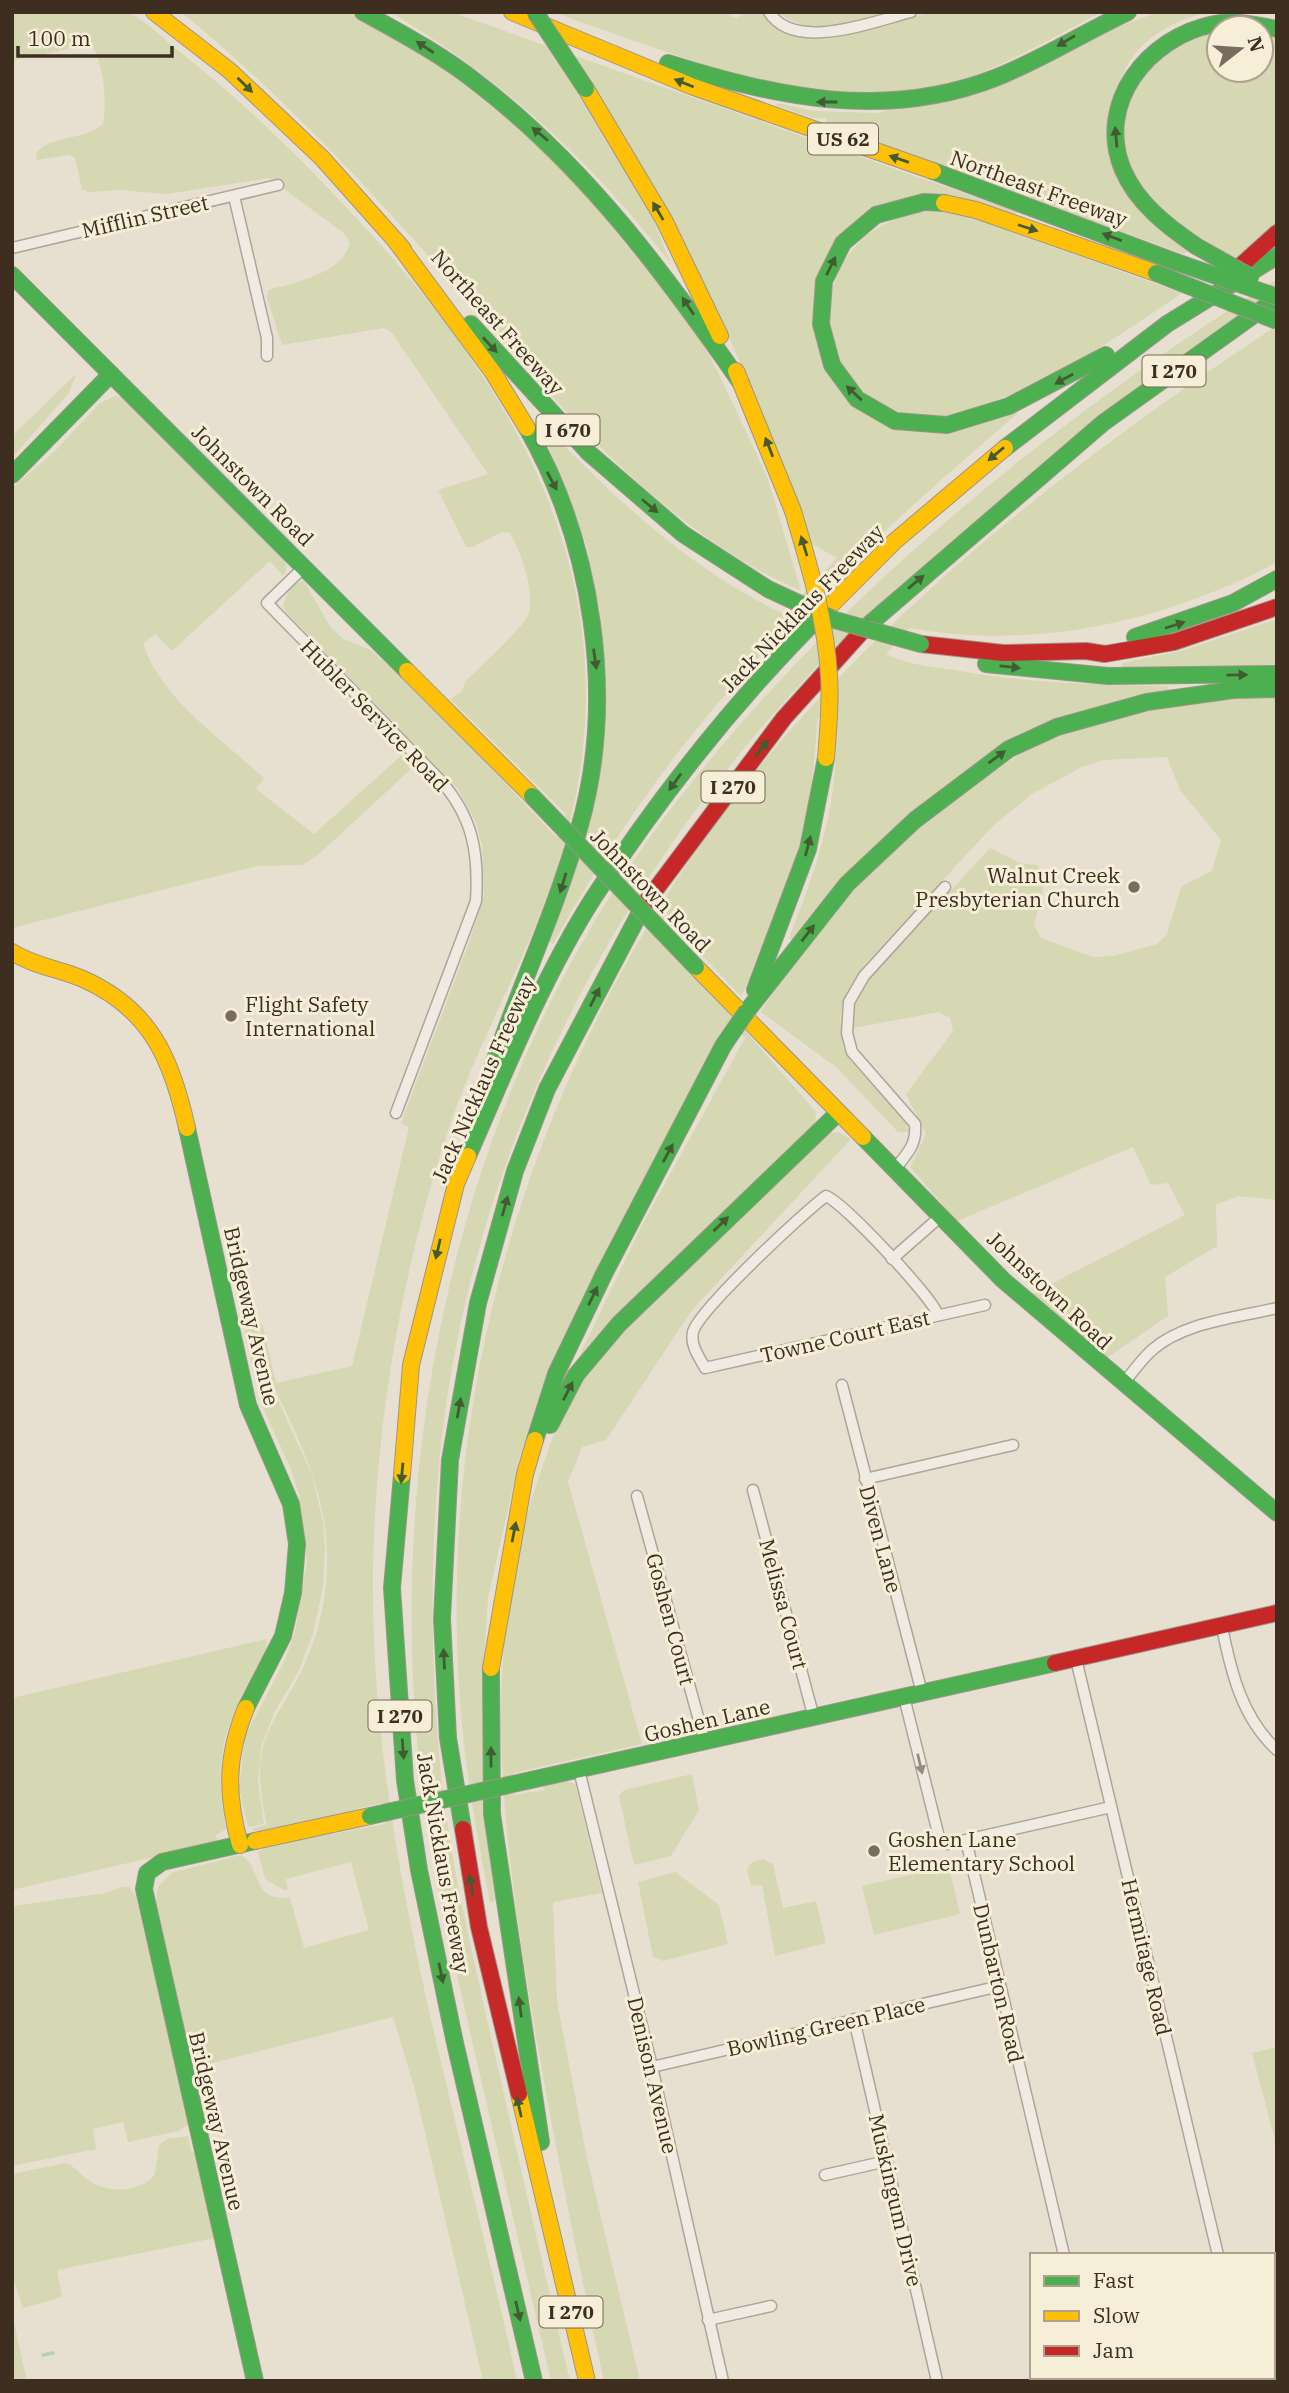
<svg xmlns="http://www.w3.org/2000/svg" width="1289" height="2393" font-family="'IBM Plex Serif',serif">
<rect width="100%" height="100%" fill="#e7e0d1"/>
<g fill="#d6d7b3">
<path d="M 12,12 C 38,12 115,6 133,15 C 148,23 163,38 176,49 C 237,96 292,150 345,206 C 520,391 639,590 562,852 C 534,947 481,1033 449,1128 C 402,1269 376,1419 373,1568 C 369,1844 459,2113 517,2381 L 483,2381 L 415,2090 L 393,2017 L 193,2068 L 156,1902 L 158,1887 L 171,1873 L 240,1855 C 263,1865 250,1903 290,1897 L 304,1948 L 369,1930 L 351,1862 L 286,1879 L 288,1889 L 284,1890 L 265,1879 L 258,1852 L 268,1846 L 385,1824 L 382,1803 L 355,1809 L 351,1814 L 260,1833 L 251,1829 L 267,1825 C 262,1802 257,1776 262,1751 C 267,1728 280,1710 292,1689 C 310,1658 323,1620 326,1583 C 333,1506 305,1453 274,1386 C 265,1368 263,1343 259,1324 L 262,1323 L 276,1383 L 352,1366 L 409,1127 L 401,1123 L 471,937 L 484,894 L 482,845 L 476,823 L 458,789 L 286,612 L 283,606 C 287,594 290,584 304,581 L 331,628 L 344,639 L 370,650 L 390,666 L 436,710 L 556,837 L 566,814 L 450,699 L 462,691 L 465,682 C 477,670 526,625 529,613 C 535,590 521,553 510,533 L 502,532 L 473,547 L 466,547 L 438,490 L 488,474 L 392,333 L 384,328 L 282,345 L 267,298 L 268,290 C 294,283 342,274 350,243 L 345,234 L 269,178 L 168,194 L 119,190 L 88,192 L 82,189 L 75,158 L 69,155 L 37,160 L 36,153 C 53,134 84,141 103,124 C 107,95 104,70 92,44 L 12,61 Z"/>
<path d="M 181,12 L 355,12 L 458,77 L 554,156 L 686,317 L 711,358 L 767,476 L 801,591 C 657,527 559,405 458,289 C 370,190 284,96 181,12 Z"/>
<path d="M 390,12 L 451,12 L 1017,212 L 1015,216 L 948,199 L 846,234 L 815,328 L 884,423 L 1018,413 C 889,524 759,641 658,779 C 619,832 585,887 553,944 L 548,941 L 606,683 L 600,611 L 586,544 L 543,432 L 549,430 C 618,502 693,571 784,614 L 837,558 L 809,542 L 748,379 L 722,323 L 647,203 L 671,264 C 593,162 501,78 390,12 Z"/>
<path d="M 552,12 L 722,12 L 736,18 L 747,12 L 764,12 C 780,33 799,40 824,39 L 933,12 L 1101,12 C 1046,41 988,77 927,89 C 811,114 662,49 552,12 Z"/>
<path d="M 778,12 L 894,12 C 855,22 812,40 778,12 Z"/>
<path d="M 1159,12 L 1210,12 C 1177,19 1141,37 1126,68 C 1116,90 1115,120 1110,143 L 1191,249 L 1184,254 L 827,125 L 826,118 L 812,118 L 775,105 L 777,103 L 815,111 L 879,113 Z"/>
<path d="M 1219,28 L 1219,70 L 1261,70 L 1261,30 L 1277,37 L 1277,222 L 1235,259 L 1175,224 L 1131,172 L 1122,136 L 1124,113 L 1146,62 Z"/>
<path d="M 920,212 L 941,212 L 969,217 L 1182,293 C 1116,338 1051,384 974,408 C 963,412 949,419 938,419 C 805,417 788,238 920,212 Z"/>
<path d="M 1277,279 L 1277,296 C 1193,360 1110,424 1026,489 C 985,521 940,551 901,585 C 697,767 538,1012 471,1279 C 430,1439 425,1610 441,1774 C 450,1863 472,1950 491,2037 C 517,2152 543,2266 570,2381 L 551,2381 C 525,2269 499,2157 473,2045 C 453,1957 431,1869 421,1779 C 383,1449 460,1091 661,822 C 823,606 1049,422 1277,279 Z"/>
<path d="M 1272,329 L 1277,331 L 1277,562 C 1167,621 1034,651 910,628 L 886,654 C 906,664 931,667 954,670 C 1025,683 1096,685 1168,686 L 1169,692 L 1015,742 L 793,940 L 789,938 C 811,883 833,822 835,762 C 836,742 834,722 834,703 L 817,720 C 813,819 789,909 741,996 L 668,920 L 655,936 L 748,1034 L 816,1112 L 815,1124 L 577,1361 L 640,1229 L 745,1038 L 729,1022 L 520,1456 L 488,1598 L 483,1676 L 498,1900 L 490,1902 C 476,1831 463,1759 459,1686 C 440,1382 533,1078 710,831 C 854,631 1068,463 1272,329 Z"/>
<path d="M 76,374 L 69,393 L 12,458 L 12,436 Z"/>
<path d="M 115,396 L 125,398 L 285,558 L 286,571 L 283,576 L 270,561 L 172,651 L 156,634 L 143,643 C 159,697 223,740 264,778 L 256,789 L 314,834 L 402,755 L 410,770 L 318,855 L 302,865 L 257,866 L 12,928 L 12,488 L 55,451 L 100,403 Z"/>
<path d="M 1277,619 L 1277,666 L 1122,667 L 1122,663 L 1181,651 Z"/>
<path d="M 1277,696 L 1277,1200 L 1238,1196 L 1216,1205 L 1217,1246 L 1165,1277 L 1168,1316 L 1107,1358 L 1032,1294 L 1185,1215 L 1168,1183 L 1151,1185 L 1133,1147 L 957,1221 L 910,1167 L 926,1134 L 906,1094 L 953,1031 L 950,1018 L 939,1012 L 853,1028 L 856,1000 L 864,984 L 990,848 L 1019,863 L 1038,865 L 1045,881 L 1034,925 L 1041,938 L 1093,957 L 1113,956 L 1157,944 L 1167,934 L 1181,887 L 1212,871 L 1221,840 L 1180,790 L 1167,757 L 1103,760 L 1082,767 L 1032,794 L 993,826 L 863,966 L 845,996 L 840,1019 L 843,1046 L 850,1060 L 906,1122 L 909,1132 L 898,1132 L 836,1067 L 761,1012 L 792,963 L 839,904 L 938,810 L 1024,751 L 1079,726 L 1162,704 Z"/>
<path d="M 838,1132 L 851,1139 L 692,1310 L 606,1440 L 582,1447 L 568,1482 L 642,1744 L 514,1773 L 514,1795 L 545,1790 L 541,1784 L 566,1781 L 575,1784 L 602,1893 L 553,1902 L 557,2001 L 588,2163 L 640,2381 L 604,2381 C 579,2268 557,2156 537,2042 C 506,1857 475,1664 537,1483 C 546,1457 554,1430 567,1405 C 598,1348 648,1305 694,1261 C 739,1218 785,1176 830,1133 Z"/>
<path d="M 256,1324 L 271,1385 L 312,1475 L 323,1522 L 325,1546 L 323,1586 L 313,1634 L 298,1672 L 274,1713 L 261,1747 L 258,1782 L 264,1824 L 248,1827 L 239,1787 L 245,1736 L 285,1660 L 295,1632 L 307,1562 L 299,1495 L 291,1469 L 262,1406 L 244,1332 Z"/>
<path d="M 267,1639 L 266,1652 C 228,1718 211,1751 226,1829 L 216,1835 L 218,1842 L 12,1890 L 12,1698 Z"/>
<path d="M 692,1774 L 699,1810 L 671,1856 L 634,1865 L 619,1796 L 624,1790 Z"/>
<path d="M 764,1859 L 773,1864 L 783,1908 L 816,1901 L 826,1943 L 775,1956 L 762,1885 L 751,1886 L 747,1870 L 752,1862 Z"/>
<path d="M 949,1866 L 960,1914 L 874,1935 L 862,1886 Z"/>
<path d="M 675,1872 L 719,1905 L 728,1944 L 663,1961 L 653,1957 L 638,1882 Z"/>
<path d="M 122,1887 L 129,1887 L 136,1896 L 189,2124 L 178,2131 L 128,2142 L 123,2122 L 93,2129 L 96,2149 L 12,2166 L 12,1906 L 106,1893 Z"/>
<path d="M 1277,2047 L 1277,2148 L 1252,2053 Z"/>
<path d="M 188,2136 L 191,2151 L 195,2153 L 215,2238 L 57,2270 L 62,2297 L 23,2308 L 12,2275 L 12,2174 L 66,2163 C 76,2167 80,2175 88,2180 C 107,2194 141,2193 155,2174 L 159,2145 L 167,2139 Z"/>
<path d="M 12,2313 L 26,2377 L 25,2381 L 12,2381 Z"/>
</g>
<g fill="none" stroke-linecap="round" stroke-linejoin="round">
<path stroke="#bcccc2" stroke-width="3.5" d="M 43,2355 L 53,2353"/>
<defs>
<g id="street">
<path d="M 769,12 C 795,53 874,21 911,12"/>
<path d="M 234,196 L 267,338 L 267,356"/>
<path d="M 12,248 L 278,185"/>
<path d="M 304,567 L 267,603 L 440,780 C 473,817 479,853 476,901 L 396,1113"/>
<path d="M 894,1170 C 907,1154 917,1145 915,1124 L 852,1052 L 847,1033 L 849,1002 L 864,976 L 945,887"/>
<path d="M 892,1259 L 941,1216"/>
<path d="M 938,1315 C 931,1296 844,1203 826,1196 C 804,1212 698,1311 693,1332 C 690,1345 699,1357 705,1368 L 985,1305"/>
<path d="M 1123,1384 C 1132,1373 1141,1360 1152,1350 C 1184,1322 1236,1318 1277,1308"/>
<path d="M 842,1385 L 922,1693"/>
<path d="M 865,1479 L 1013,1445"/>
<path d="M 753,1490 L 814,1718"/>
<path d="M 637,1496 L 705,1742"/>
<path d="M 1222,1627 C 1231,1672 1242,1718 1277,1750"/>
<path d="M 1076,1659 L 1218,2255"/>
<path d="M 904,1697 L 940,1841 L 948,1844 L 966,1840 L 1111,1807"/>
<path d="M 579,1770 L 652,2067 L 723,2381"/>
<path d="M 966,1840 L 1064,2255"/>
<path d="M 854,2019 L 937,2381"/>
<path d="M 652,2067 L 1000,1986"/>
<path d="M 825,2175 L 887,2161"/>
<path d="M 708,2320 L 771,2306"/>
<path d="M 1273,2348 L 1277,2351"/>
<path d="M 1093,2381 L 1096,2378"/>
</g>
<g id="fast">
<path d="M 363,12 C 403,34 444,56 480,85 C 586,167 665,274 741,383"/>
<path d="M 668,63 C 777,97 884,121 995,78 C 1041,60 1083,33 1128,12"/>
<path d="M 933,171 L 1176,262"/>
<path d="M 944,203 L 924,202 L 876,215 L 843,243 L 824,281 L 821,324 L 832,365 L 857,399 L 895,421 L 947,425 L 1009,406 L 1106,355"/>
<path d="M 1196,246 C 1167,226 1137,203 1123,170 C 1095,103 1148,37 1214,24 C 1235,20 1256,25 1277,29"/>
<path d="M 12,275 L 407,671"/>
<path d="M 471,324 L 589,453 L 683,534 L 768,589"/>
<path d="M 1005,448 L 1167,324 L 1277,256"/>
<path d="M 12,475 L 111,374"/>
<path d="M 866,627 L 1103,423 L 1269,304"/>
<path d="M 1135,637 L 1233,603 L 1277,579"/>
<path d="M 986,664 L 1108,676 L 1277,674"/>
<path d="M 755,990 L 808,849 L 826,758"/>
<path d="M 747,1011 L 847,884 L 915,820 L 1009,749 L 1057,727 L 1147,702 L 1233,690 L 1277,689"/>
<path d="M 486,1086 C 514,998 555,915 580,825 C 616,697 593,544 527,428"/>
<path d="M 187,1128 L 248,1405 L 291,1504 L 297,1544 L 293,1593 L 283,1636 L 246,1708"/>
<path d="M 863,1137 L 1003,1280 L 1277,1513"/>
<path d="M 468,1156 C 506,1069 543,977 594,897 C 662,793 739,696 828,608"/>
<path d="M 550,1425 L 576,1375 L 619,1324 L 838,1113"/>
<path d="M 535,1440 L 556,1374 L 604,1274 L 723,1046"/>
<path d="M 402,1475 L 392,1588 L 405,1780 L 419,1870 L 455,2043 L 534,2381"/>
<path d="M 491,1668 L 492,1814 L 541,2142"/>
<path d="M 531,1780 L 1055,1663"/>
<path d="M 463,1829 L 448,1738 L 442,1619 L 450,1460 L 478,1303 L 515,1171 L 547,1089 L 644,905"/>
<path d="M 255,1841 L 162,1862 L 147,1873 L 144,1889 L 255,2381"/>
</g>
<g id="slow">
<path d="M 154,12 L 230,71 L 322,158 L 403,249"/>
<path d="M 512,12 L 691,86 L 933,171"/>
<path d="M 586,89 L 664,220 L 720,336"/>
<path d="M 944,203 L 976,210 L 1156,273"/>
<path d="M 395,240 L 492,371 L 527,428"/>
<path d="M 736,371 L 793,511"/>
<path d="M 828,608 L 895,541 L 1005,448"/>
<path d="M 407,671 L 532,796"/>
<path d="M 12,952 C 34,966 60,969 83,979 C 151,1009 172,1060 187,1128"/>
<path d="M 696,967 L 863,1137"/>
<path d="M 402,1475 L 411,1365 L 456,1184 L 468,1156"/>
<path d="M 491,1668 L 525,1474 L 535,1440"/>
<path d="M 255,1841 L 370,1816"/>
<path d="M 240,1845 C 226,1794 226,1757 246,1708"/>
<path d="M 519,2094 L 587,2381"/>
</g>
<g id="jam">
<path d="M 1237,269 L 1277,233"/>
<path d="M 921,644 L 1003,653 L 1086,651 L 1105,654 L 1174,642 L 1277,607"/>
<path d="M 644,905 L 784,718 L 866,627"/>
<path d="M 1055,1663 L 1277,1613"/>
<path d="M 463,1829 L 479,1927 L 519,2094"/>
</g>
</defs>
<use href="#street" stroke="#ada599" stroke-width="13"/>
<use href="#fast" stroke="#9c958a" stroke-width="18"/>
<use href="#slow" stroke="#9c958a" stroke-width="18"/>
<use href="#jam" stroke="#9c958a" stroke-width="18"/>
<use href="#street" stroke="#efebe3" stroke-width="10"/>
<use href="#fast" stroke="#4caf50" stroke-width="16"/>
<use href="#slow" stroke="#ffc107" stroke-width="16"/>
<use href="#jam" stroke="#c62828" stroke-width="16"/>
<defs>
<g id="fast-bridge">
<path d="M 535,12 L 586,89"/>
<path d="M 1196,246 L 1251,277"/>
<path d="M 1176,262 L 1277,297"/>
<path d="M 1156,273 L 1277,321"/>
<path d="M 768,589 L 835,620 L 921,644"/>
<path d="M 532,796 L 696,967"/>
<path d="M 723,1046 L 747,1011"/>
<path d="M 370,1816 L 531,1780"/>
</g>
<path id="slow-bridge" d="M 793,511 C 809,565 826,620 829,676 C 831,704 828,731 826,758"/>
</defs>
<use href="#fast-bridge" stroke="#9c958a" stroke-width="18" stroke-linecap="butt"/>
<use href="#slow-bridge" stroke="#9c958a" stroke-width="18" stroke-linecap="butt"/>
<use href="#fast-bridge" stroke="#4caf50" stroke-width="16"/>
<use href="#slow-bridge" stroke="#ffc107" stroke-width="16"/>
</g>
<defs><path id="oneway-solid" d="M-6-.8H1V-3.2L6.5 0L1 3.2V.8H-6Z" transform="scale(1.75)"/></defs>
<g fill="#425b31">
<use href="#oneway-solid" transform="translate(1066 41) rotate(149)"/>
<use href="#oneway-solid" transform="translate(425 47) rotate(-146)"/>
<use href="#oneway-solid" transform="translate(684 83) rotate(-158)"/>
<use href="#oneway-solid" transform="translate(245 85) rotate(44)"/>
<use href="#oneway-solid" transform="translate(827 102) rotate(-180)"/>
<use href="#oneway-solid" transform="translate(540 134) rotate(-140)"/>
<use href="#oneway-solid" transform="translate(1116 137) rotate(-95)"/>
<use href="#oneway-solid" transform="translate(899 159) rotate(-161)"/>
<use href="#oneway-solid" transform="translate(658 211) rotate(-120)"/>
<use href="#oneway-solid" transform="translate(1028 228) rotate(18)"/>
<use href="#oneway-solid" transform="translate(1112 237) rotate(-159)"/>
<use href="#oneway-solid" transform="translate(831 266) rotate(-64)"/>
<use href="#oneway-solid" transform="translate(688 306) rotate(-124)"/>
<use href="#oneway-solid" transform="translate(490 345) rotate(47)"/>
<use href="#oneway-solid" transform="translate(1064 379) rotate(151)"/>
<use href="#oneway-solid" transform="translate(854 393) rotate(-137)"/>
<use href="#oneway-solid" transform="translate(769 447) rotate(-111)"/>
<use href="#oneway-solid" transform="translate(996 454) rotate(140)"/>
<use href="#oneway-solid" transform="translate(552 481) rotate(62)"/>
<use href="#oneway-solid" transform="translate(650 506) rotate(40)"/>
<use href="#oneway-solid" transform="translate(804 546) rotate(-107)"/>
<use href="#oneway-solid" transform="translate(916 582) rotate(-40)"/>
<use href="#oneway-solid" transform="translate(1175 625) rotate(-18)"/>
<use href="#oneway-solid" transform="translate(595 659) rotate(82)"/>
<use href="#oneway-solid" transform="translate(1010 667) rotate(6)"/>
<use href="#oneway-solid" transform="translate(1237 675) rotate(-1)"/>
<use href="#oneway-solid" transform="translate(762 748) rotate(-53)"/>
<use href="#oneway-solid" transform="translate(997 757) rotate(-36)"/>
<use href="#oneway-solid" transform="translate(675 782) rotate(126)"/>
<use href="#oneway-solid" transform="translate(808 846) rotate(-75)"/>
<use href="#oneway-solid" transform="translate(563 883) rotate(107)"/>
<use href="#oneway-solid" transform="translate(808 933) rotate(-52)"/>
<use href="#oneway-solid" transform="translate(595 997) rotate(-63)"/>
<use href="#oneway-solid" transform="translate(668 1153) rotate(-62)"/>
<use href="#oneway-solid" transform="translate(505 1206) rotate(-74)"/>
<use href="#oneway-solid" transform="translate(721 1224) rotate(-44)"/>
<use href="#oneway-solid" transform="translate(438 1249) rotate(103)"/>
<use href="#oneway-solid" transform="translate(593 1296) rotate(-64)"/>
<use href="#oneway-solid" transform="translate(568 1391) rotate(-63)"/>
<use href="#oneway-solid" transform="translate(459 1408) rotate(-80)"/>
<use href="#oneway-solid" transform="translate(402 1473) rotate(95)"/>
<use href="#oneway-solid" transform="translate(514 1532) rotate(-79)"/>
<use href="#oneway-solid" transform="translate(444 1659) rotate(-93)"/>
<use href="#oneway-solid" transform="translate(403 1749) rotate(86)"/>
<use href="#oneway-solid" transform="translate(491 1757) rotate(-90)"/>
<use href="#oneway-solid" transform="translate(471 1885) rotate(-100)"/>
<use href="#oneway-solid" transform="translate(441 1973) rotate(78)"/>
<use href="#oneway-solid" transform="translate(520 2007) rotate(-98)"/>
<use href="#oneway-solid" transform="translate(519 2107) rotate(-103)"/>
<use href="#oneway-solid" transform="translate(518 2311) rotate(77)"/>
</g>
<use fill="#968c82" href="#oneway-solid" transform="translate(920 1764) rotate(77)"/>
<g fill="#786c5e" stroke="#f7eed8" stroke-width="2.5">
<circle cx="1134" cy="887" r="7"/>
<circle cx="231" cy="1016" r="7"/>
<circle cx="874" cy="1851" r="7"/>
</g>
<g text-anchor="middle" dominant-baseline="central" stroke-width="6" stroke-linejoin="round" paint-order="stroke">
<g fill="#f7eed8" stroke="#756857" stroke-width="2">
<rect x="808" y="123.5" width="70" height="31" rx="5"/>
<rect x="1142.5" y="355.5" width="63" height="31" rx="5"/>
<rect x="536.5" y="414.5" width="63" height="31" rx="5"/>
<rect x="701.5" y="771.5" width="63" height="31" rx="5"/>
<rect x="368.5" y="1700.5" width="63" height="31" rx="5"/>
<rect x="539.5" y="2296.5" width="63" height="31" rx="5"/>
</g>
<g font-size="19" font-weight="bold" fill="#3d2e20">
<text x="843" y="139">US 62</text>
<text x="1174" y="371">I 270</text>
<text x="568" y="430">I 670</text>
<text x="733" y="787">I 270</text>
<text x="400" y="1716">I 270</text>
<text x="571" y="2312">I 270</text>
</g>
<g font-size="21" fill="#3d2e20" stroke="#f7eed8">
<text transform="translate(1039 188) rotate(20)">Northeast Freeway</text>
<text transform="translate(145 216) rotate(-13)">Mifflin Street</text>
<text transform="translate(498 322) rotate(48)">Northeast Freeway</text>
<text transform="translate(253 485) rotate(45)">Johnstown Road</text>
<text transform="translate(802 608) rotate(-46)">Jack Nicklaus Freeway</text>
<text transform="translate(375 715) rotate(46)">Hubler Service Road</text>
<text transform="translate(651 890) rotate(46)">Johnstown Road</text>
<text transform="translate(483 1079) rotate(-66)">Jack Nicklaus Freeway</text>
<text transform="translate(1050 1290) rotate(43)">Johnstown Road</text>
<text transform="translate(252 1316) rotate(77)">Bridgeway Avenue</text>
<text transform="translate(845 1336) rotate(-13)">Towne Court East</text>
<text transform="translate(881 1539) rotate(75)">Diven Lane</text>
<text transform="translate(784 1604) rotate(75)">Melissa Court</text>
<text transform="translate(671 1619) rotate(75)">Goshen Court</text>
<text transform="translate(707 1720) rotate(-13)">Goshen Lane</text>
<text transform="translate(444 1863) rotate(80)">Jack Nicklaus Freeway</text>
<text transform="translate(1147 1957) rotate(77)">Hermitage Road</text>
<text transform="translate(999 1983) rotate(77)">Dunbarton Road</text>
<text transform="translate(826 2026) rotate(-13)">Bowling Green Place</text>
<text transform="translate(653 2075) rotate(77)">Denison Avenue</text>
<text transform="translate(217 2121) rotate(77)">Bridgeway Avenue</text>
<text transform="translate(896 2200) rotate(77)">Muskingum Drive</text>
</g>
<g font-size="21" fill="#3d2e20" stroke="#f7eed8" text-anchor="start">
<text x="1120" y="875" text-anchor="end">Walnut Creek<tspan x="1120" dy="24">Presbyterian Church</tspan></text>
<text x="245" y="1004">Flight Safety<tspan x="245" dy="24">International</tspan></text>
<text x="888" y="1839">Goshen Lane<tspan x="888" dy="24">Elementary School</tspan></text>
</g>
</g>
<rect width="1289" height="2393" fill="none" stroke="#3d2e20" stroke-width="28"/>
<rect x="1030" y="2253" width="245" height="126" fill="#f7eed8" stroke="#ada18e" stroke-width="2"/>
<rect x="1044" y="2276" width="35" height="10" fill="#4caf50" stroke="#ada18e" stroke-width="2"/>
<text x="1093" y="2288" font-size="21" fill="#3d2e20">Fast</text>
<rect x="1044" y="2311" width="35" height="10" fill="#ffc107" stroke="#ada18e" stroke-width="2"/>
<text x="1093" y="2323" font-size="21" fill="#3d2e20">Slow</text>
<rect x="1044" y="2346" width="35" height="10" fill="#c62828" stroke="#ada18e" stroke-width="2"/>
<text x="1093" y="2358" font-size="21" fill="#3d2e20">Jam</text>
<g transform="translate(1240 49) rotate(73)"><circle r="33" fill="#f7eed8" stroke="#ada18e" stroke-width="2"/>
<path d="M0-5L12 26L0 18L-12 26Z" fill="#786c5e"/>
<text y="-10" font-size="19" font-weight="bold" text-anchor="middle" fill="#3d2e20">N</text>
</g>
<path d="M18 46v10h154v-10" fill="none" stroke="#3d2e20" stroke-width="3.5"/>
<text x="28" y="46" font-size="21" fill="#3d2e20" stroke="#f7eed8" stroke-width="5" paint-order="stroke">100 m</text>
</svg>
